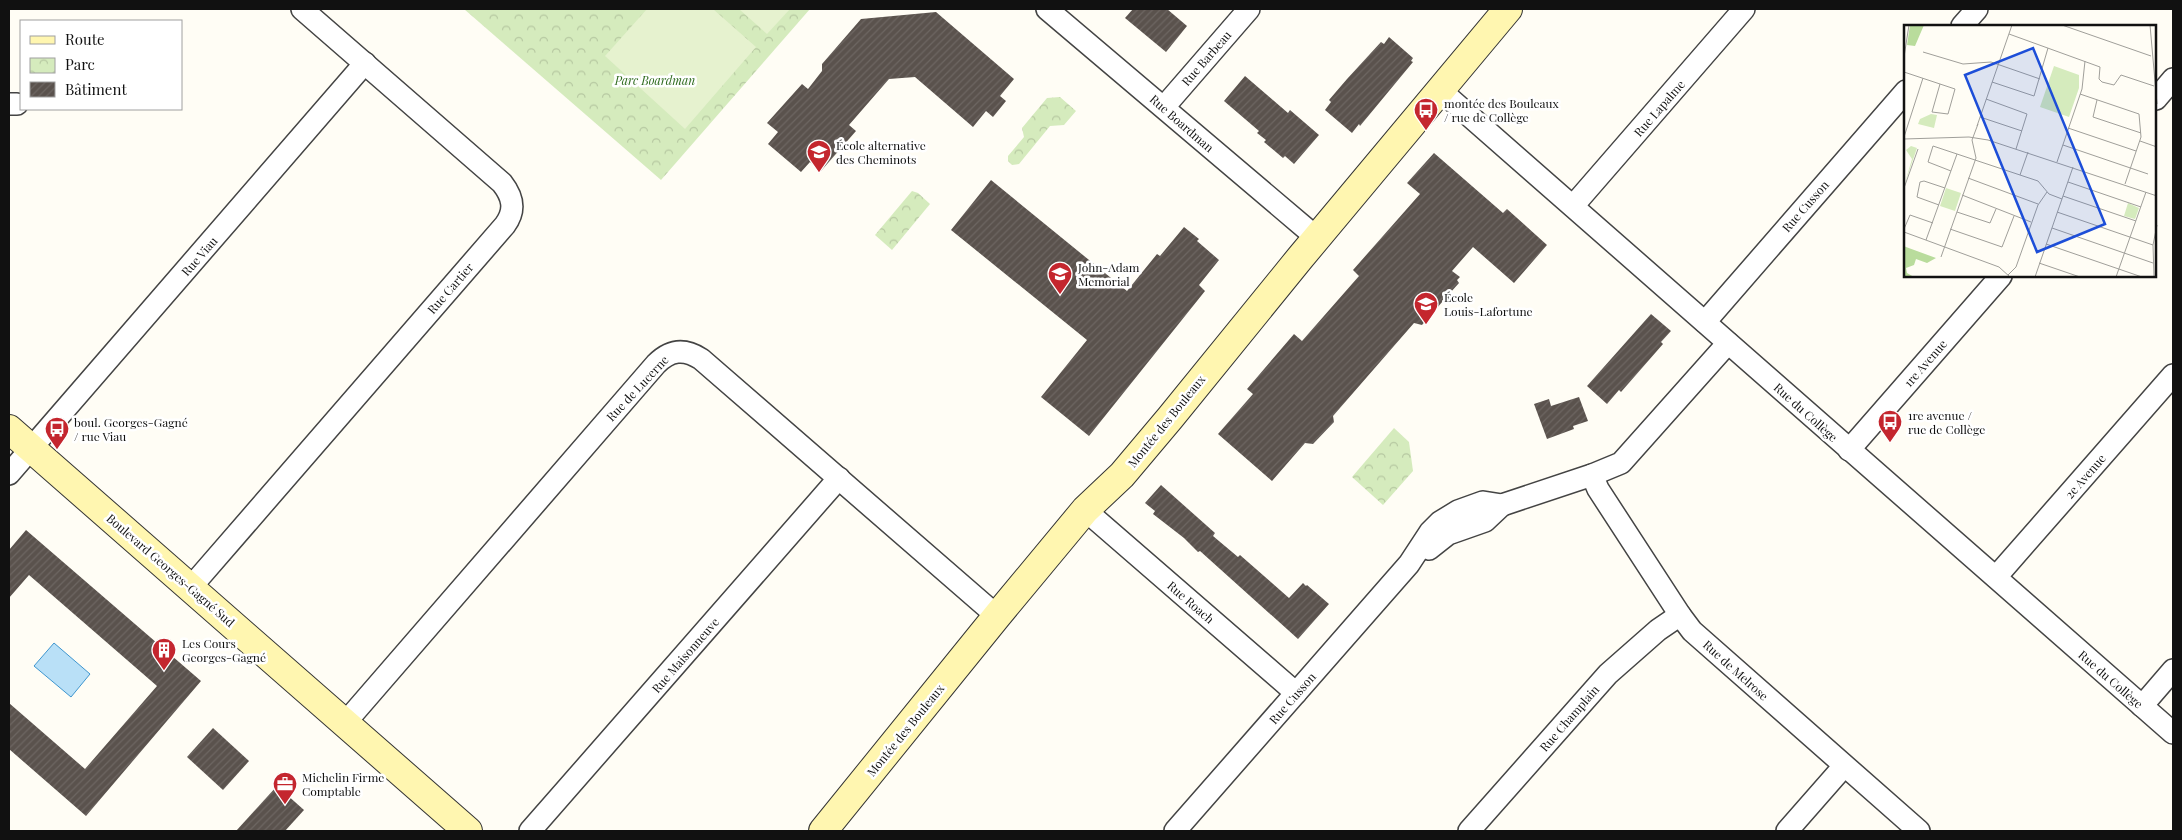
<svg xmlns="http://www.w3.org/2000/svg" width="2182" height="840" font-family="'Playfair Display',serif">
<defs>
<pattern id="park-crowns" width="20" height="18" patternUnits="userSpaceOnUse" patternTransform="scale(1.25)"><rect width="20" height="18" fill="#d5ebbd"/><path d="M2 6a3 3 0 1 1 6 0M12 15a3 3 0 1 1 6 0" fill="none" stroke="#b6c8a1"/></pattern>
<pattern id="building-hatch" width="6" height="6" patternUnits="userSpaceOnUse" patternTransform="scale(1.25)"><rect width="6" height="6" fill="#5a524d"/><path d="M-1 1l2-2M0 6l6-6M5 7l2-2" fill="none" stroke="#6d6662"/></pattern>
</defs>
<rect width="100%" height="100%" fill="#fffdf5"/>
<g fill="url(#park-crowns)">
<path d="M 464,9 L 810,9 L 661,180 Z"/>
<path d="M 1060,97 L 1076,111 L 1064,125 L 1050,126 L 1019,164 L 1012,165 L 1008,161 L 1008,156 L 1024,137 L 1022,128 L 1047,98 Z"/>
<path d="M 912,191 L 918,193 L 930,204 L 892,250 L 875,235 Z"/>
<path d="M 1394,428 L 1409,442 L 1413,471 L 1383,505 L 1352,477 Z"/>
</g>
<g fill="#e6f2cf">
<path d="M 647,9 L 713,9 L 756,47 L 685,129 L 605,56 Z"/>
<path d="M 739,9 L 790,9 L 767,34 Z"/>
</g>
<path fill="#b9e0f7" stroke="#3f96cf" d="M 54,643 L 90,674 L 71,697 L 34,666 Z"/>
<g fill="url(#building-hatch)">
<path d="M 1133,9 L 1167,9 L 1187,26 L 1166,52 L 1125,18 Z"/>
<path d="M 936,12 L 1014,79 L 1000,96 L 1006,101 L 993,117 L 986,111 L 973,127 L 915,77 L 889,79 L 849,125 L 856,131 L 821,171 L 810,162 L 801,172 L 768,144 L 778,132 L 767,123 L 802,84 L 808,89 L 822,71 L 822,64 L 861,19 Z"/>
<path d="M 1389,37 L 1413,58 L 1411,61 L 1413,62 L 1360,126 L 1359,124 L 1352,133 L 1325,110 L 1331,102 L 1329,100 L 1347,79 L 1381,42 L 1384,44 Z"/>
<path d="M 1245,76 L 1288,113 L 1290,110 L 1319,135 L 1294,164 L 1285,156 L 1283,158 L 1264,142 L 1266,140 L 1257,133 L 1259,131 L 1224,101 Z"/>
<path d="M 1434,153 L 1503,213 L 1507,209 L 1547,245 L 1514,283 L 1473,247 L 1452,271 L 1460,277 L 1457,280 L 1459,283 L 1450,293 L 1422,325 L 1414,323 L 1333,416 L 1334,422 L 1313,444 L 1305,443 L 1272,481 L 1218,434 L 1253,394 L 1247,389 L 1294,334 L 1302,341 L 1359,276 L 1353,270 L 1420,194 L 1407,183 Z"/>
<path d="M 991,180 L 1127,291 L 1157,254 L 1160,256 L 1184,227 L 1199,239 L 1197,241 L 1219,260 L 1199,285 L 1205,291 L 1089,436 L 1041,397 L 1087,340 L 951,230 Z"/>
<path d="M 1651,314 L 1671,331 L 1661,342 L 1663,344 L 1621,392 L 1619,390 L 1607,404 L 1587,386 Z"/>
<path d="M 1579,397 L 1588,421 L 1573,426 L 1574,429 L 1547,439 L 1534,404 L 1549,399 L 1551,406 Z"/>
<path d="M 1161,485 L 1215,533 L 1213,536 L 1238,557 L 1240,555 L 1289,598 L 1303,583 L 1306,586 L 1307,585 L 1329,604 L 1298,639 L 1200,551 L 1198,552 L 1184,538 L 1153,514 L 1155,511 L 1145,503 Z"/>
<path d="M 26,530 L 201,681 L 86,816 L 9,749 L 9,703 L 85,769 L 157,686 L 29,575 L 9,598 L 9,550 Z"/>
<path d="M 213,728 L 249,761 L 223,790 L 187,757 Z"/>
<path d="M 277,786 L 304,810 L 285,831 L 236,831 Z"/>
</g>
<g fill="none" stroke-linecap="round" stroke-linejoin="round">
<defs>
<g id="street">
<path d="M 1047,9 L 1317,238"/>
<path d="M 1962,26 L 1977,9"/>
<path d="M 1440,90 L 2173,733"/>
<path d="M 2156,99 L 2173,79"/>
<path d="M 9,104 L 17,104"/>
<path d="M 1164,107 L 1249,9"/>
<path d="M 1573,206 L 1744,9"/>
<path d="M 1705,322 L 1906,91"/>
<path d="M 1849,450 L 2001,276"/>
<path d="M 9,474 L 365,63"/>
<path d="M 1592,475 L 1598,489 L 1680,615 L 1692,631 L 1919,831"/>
<path d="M 1085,510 L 1296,693"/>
<path d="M 1429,549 L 1448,534 L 1485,521 L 1502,505"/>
<path d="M 1996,577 L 2173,375"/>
<path d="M 191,587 L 505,225 C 516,210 513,197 502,183 L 302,9"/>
<path d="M 2142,706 L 2173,670"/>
<path d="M 345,723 L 656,364 C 670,350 684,348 701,359 L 997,616"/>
<path d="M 530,831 L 839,478"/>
<path d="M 1175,831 L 1409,564 L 1430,532 L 1440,522 L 1458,511 L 1483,502 L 1502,505 L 1592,475 L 1621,463 L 1728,343"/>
<path d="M 1469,831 L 1608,674 L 1658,630 L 1680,615"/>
<path d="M 1787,831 L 1844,766"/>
</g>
<g id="secondary">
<path d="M 9,429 L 468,831"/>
<path d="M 823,831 L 997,616 L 1085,510 L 1122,475 L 1170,418 L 1300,258 L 1508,9"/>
</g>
</defs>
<use href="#street" stroke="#444" stroke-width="24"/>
<use href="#secondary" stroke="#333" stroke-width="30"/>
<use href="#street" stroke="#fff" stroke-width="21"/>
<use href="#secondary" stroke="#fff6b0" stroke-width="28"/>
</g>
<defs>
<symbol id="bus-pin" viewBox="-11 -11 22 30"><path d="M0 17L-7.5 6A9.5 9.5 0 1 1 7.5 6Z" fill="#c4262e" stroke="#fff"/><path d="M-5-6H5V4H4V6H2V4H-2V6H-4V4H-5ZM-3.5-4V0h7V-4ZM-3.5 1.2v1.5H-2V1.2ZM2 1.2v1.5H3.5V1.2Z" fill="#fff"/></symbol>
<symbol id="school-pin" viewBox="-11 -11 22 30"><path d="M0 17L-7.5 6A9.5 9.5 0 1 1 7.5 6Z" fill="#c4262e" stroke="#fff"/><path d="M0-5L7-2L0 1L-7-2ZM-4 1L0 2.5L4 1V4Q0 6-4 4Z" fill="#fff"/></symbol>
<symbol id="building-pin" viewBox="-11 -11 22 30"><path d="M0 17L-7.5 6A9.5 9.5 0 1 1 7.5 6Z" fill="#c4262e" stroke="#fff"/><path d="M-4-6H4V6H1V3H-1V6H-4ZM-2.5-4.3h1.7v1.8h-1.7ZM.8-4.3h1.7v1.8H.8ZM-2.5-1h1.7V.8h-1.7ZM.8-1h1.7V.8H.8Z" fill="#fff"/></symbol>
<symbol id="office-pin" viewBox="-11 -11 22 30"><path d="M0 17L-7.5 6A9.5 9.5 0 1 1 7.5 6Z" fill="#c4262e" stroke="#fff"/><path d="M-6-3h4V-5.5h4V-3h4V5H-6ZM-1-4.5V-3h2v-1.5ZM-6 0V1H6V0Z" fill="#fff"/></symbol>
</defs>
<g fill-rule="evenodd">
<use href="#bus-pin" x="1412" y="96" width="28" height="38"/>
<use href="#school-pin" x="805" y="138" width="28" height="38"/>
<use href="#school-pin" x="1046" y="260" width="28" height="38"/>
<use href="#school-pin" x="1412" y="290" width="28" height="38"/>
<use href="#bus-pin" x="1876" y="408" width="28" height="38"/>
<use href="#bus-pin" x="43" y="415" width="28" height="38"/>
<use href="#building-pin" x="150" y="636" width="28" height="38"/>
<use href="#office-pin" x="271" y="770" width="28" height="38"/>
</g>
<g text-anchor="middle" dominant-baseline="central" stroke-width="5" stroke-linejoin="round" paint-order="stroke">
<g font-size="12" fill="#111" stroke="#fff">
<text transform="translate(1206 58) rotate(-49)">Rue Barbeau</text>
<text transform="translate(1659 108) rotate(-49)">Rue Lapalme</text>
<text transform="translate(1182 123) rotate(41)">Rue Boardman</text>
<text transform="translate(1805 206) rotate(-49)">Rue Cusson</text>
<text transform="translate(199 256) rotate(-49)">Rue Viau</text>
<text transform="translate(450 288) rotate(-49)">Rue Cartier</text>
<text transform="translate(1925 363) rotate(-49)">1re Avenue</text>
<text transform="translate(637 388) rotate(-47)">Rue de Lucerne</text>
<text transform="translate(1806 412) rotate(42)">Rue du Collège</text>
<text transform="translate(1166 421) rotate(-51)">Montée des Bouleaux</text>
<text transform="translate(2085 476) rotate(-49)">2e Avenue</text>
<text transform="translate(171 570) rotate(41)">Boulevard Georges-Gagné Sud</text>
<text transform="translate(1191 602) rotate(41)">Rue Roach</text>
<text transform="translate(685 655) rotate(-49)">Rue Maisonneuve</text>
<text transform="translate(1736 670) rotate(42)">Rue de Melrose</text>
<text transform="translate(2111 679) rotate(41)">Rue du Collège</text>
<text transform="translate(1292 698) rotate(-49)">Rue Cusson</text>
<text transform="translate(1569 718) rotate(-49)">Rue Champlain</text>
<text transform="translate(905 730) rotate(-51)">Montée des Bouleaux</text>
</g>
<g font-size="12" font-style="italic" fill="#2f6b1f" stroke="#fff">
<text x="655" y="80">Parc Boardman</text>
</g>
<g font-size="12" fill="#111" stroke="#fff" text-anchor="start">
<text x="1444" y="103">montée des Bouleaux<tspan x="1444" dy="14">/ rue de Collège</tspan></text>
<text x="836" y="145">École alternative<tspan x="836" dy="14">des Cheminots</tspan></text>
<text x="1078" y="267">John-Adam<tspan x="1078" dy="14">Memorial</tspan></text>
<text x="1444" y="297">École<tspan x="1444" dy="14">Louis-Lafortune</tspan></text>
<text x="1908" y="415">1re avenue /<tspan x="1908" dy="14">rue de Collège</tspan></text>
<text x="74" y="422">boul. Georges-Gagné<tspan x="74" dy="14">/ rue Viau</tspan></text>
<text x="182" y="643">Les Cours<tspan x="182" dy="14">Georges-Gagné</tspan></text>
<text x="302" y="777">Michelin Firme<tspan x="302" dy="14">Comptable</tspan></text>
</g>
</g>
<g transform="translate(1904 25)">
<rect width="252" height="252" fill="#fffdf5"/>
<path d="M 7,121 L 13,123 L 0,161 L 8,134 L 2,125 Z" fill="#d5ebbd"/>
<path d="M 6,0 L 20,0 L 11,21 L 3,20 ZM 0,221 L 2,222 L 32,233 L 23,238 L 12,234 L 10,240 L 2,243 L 3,248 L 10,252 L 0,252 Z" fill="#b9dc9c"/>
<path d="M 150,41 L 175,50 L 175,63 L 165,92 L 136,82 ZM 27,89 L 33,90 L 30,103 L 14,99 L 16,94 ZM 42,163 L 57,168 L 51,186 L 36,181 ZM 224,178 L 235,183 L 231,194 L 220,191 Z" fill="#d5ebbd"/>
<path fill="none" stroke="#a09f9a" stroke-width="1" d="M 158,0 L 247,31M 246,0 L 253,79M 105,9 L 196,42 L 195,54 L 198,57 L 210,60 L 217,50 L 250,61M 19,27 L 59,39 L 87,37 L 136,54M 0,32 L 5,0M 0,47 L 51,64 L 44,89 L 28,87 L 36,59M 88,57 L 130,71 L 144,23M 176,69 L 235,89 L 237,112 L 221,159M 82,74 L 123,89 L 112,124M 193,75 L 189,92 L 237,108M 76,92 L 118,106M 73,101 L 108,0M 164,103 L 232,126M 0,112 L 19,53M 0,114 L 65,112 L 84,115 L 253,171M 236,116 L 253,122M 159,120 L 244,149M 153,137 L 178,64 L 181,36M 47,146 L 24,137 L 29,121 L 134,156 L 145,169 L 158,174M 116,150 L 124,127M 64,153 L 134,179M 164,157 L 237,182M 0,163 L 14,124M 58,170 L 127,197M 159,171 L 232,196M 35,180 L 13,172 L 16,157 L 20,156 L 41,163M 53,187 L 86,198 L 92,184M 153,187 L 249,220M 148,203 L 249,238M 0,204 L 6,190 L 29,198M 46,204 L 98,222 L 110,191M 0,207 L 95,242 L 106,252M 22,215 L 53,129M 142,219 L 238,252M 37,232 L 72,133 L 68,115 L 74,99M 135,238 L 176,252M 104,250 L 112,242 L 134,180 L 143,167M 131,252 L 169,142M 212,252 L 242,167M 250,252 L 249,220 L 253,200"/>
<path fill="#1d4ed8" fill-opacity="0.15" stroke="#1d4ed8" stroke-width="2.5" d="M 129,23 L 201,199 L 133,227 L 61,50 Z"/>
<rect width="252" height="252" fill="none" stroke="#111" stroke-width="2.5"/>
</g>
<rect width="2182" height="840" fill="none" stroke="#111111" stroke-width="20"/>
<rect x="20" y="20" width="162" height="90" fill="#ffffff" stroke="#a0a0a0"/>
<rect x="30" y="36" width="25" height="8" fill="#fff6b0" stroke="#a0a0a0"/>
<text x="65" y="45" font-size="15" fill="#111111">Route</text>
<rect x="30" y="58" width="25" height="15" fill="url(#park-crowns)" stroke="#a0a0a0"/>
<text x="65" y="70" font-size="15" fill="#111111">Parc</text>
<rect x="30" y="82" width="25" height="15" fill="url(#building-hatch)" stroke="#a0a0a0"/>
<text x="65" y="95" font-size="15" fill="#111111">Bâtiment</text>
</svg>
